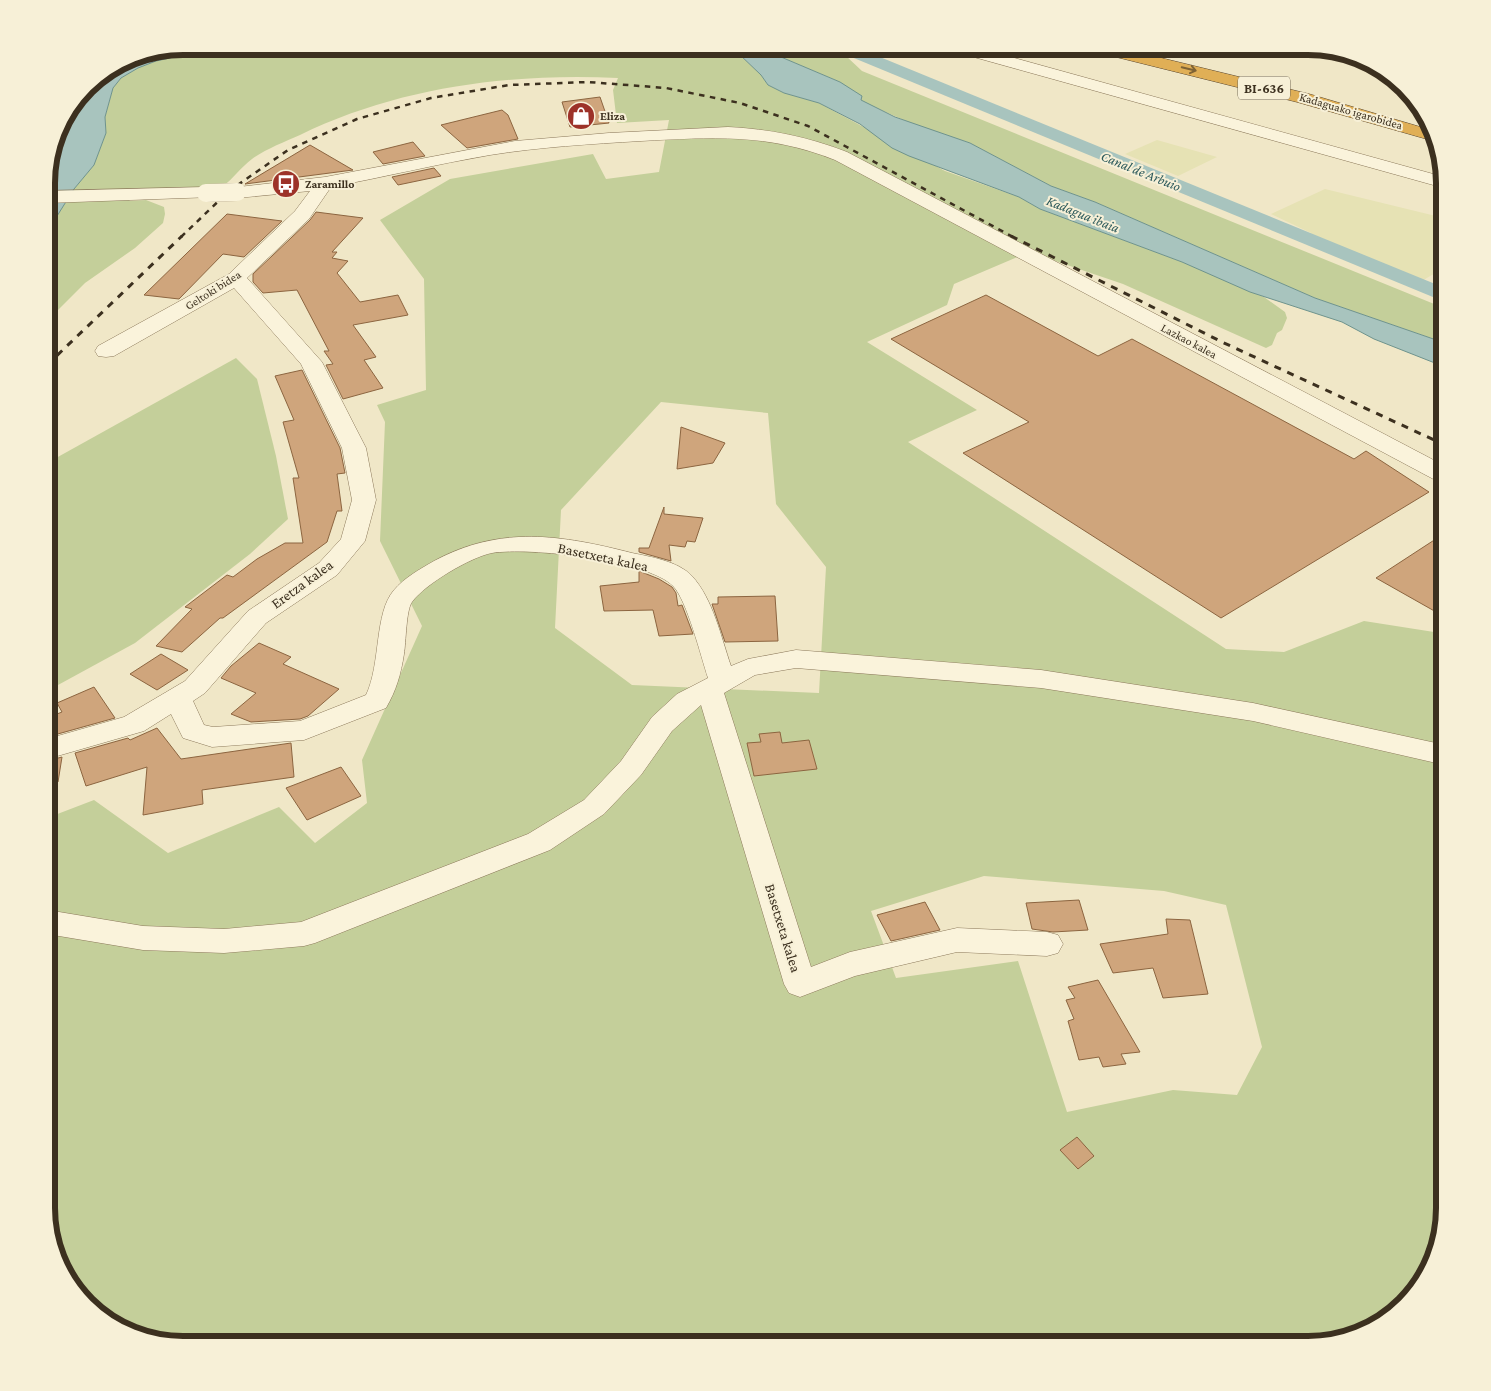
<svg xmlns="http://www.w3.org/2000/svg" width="1491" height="1391" font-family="'Crimson Pro',serif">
<rect width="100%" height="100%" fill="#f0e7c7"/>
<g fill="#e6e2b4">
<path d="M 1157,140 L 1217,157 L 1178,176 L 1125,154 Z"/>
<path d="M 1325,189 L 1444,218 L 1444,268 L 1420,282 L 1305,235 L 1311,233 L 1271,214 Z"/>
</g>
<g fill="#c4cf9a" fill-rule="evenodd">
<path d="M 225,46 L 689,46 L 738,53 L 761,75 L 768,85 L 784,93 L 819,103 L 945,171 L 1019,197 L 1040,209 L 1182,262 L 1264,297 L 1285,312 L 1287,318 L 1282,330 L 1277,333 L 1272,345 L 1266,348 L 1123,284 L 1029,252 L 954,284 L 947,305 L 867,342 L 977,410 L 908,442 L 1226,649 L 1284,652 L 1364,621 L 1434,632 L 1445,638 L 1445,1208 L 1434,1261 L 1404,1305 L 1361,1334 L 1308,1345 L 183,1345 L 130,1334 L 86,1304 L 57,1261 L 47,1217 L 47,818 L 94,800 L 168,853 L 279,807 L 315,843 L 367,803 L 362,760 L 422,626 L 380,541 L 385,422 L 377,405 L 426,390 L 424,279 L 380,220 L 450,179 L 593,154 L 606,179 L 659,172 L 669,120 L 617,123 L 613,90 L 618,78 C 509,73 399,87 300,135 C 284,142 266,149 252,159 C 241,167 233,179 222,187 L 141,189 L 129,201 L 146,200 L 164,207 L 165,214 L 163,223 L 135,248 L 85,283 L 47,321 L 47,232 L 74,189 L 94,165 L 106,133 L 105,117 L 113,88 L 121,78 L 138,68 L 156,61 ZM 661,402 L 768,413 L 776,504 L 826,567 L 819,693 L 632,685 L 555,628 L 561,510 ZM 984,876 L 1164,891 L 1226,905 L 1262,1047 L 1237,1095 L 1173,1090 L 1067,1112 L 1018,961 L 896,978 L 871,911 Z"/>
<path d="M 755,46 L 830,46 L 846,56 L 862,71 L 1444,308 L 1445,343 L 1315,298 L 1095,202 L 1051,186 L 970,143 L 915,125 L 872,106 L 860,100 L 840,82 Z"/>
<path d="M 236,358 L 257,379 L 276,456 L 288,519 L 250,554 L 135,643 L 47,691 L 47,463 Z"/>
</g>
<g fill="#a8c4be" stroke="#6e938d">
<path d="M 183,46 L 225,46 L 156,61 L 138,68 L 121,78 L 113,88 L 105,117 L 106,133 L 94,165 L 74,189 L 47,232 L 47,174 L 60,123 L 93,80 L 131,57 Z"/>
<path d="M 689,46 L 755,46 L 840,82 L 862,96 L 861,100 L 895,117 L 970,143 L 1051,186 L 1095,202 L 1315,298 L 1445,343 L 1445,367 L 1374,339 L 1342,322 L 1250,292 L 1182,262 L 1040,209 L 1019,197 L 909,156 L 892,148 L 860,124 L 819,103 L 784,93 L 768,85 L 761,75 L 738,53 Z"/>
</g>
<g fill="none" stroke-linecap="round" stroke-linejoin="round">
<path fill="#a8c4be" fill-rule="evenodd" d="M 830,46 L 853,46 L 1445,288 L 1445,302 L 832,49 Z"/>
</g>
<g fill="#cfa57c" stroke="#8c6540">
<path d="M 600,97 L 609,123 L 570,127 L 562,102 Z"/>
<path d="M 502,110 L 508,115 L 518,139 L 467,148 L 441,125 Z"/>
<path d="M 413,142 L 425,156 L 383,164 L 373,152 Z"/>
<path d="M 310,145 L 353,170 L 245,184 Z"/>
<path d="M 434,168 L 441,176 L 398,185 L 392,177 Z"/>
<path d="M 316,212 L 363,218 L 332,252 L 337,252 L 332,258 L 348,261 L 337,273 L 360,302 L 398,295 L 408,315 L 353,325 L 376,357 L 364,360 L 383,388 L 343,399 L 326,365 L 333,364 L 324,351 L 329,351 L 297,290 L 263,293 L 253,282 L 253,274 L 310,220 Z"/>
<path d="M 227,214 L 282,221 L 244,257 L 223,254 L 179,299 L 144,295 Z"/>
<path d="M 986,295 L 1098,356 L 1132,339 L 1354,459 L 1366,451 L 1429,492 L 1221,618 L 963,453 L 1029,422 L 891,339 Z"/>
<path d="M 302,370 L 340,448 L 345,473 L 337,474 L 342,511 L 337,511 L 327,542 L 223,618 L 220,618 L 182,652 L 156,646 L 192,609 L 185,607 L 227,575 L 233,577 L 257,559 L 285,543 L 303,543 L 293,478 L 299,478 L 283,422 L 294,420 L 275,376 Z"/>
<path d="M 681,427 L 725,443 L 713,463 L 677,469 Z"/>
<path d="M 664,507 L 664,514 L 703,518 L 695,542 L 687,541 L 685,547 L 669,545 L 671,561 L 639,552 L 639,548 L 649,548 Z"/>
<path d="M 1445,533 L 1445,617 L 1376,578 Z"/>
<path d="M 639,571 L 659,579 L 672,587 L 676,593 L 678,606 L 682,605 L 693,634 L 659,636 L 653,610 L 604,611 L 600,586 L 639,582 Z"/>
<path d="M 775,596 L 778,641 L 725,642 L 712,604 L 718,604 L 718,597 Z"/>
<path d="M 259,643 L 291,657 L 283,664 L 339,689 L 308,716 L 300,719 L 251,722 L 231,714 L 256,693 L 221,678 L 231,666 Z"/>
<path d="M 161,654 L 188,670 L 157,690 L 130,674 Z"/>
<path d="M 94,687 L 115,718 L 47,737 L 47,718 L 62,712 L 57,703 Z"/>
<path d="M 157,728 L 181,759 L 291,743 L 294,777 L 202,790 L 203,804 L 143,815 L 147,767 L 86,786 L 75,753 L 128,738 L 130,740 Z"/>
<path d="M 780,732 L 782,743 L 809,740 L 817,769 L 754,776 L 747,743 L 761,742 L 759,734 Z"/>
<path d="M 62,757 L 58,782 L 47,782 L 47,761 Z"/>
<path d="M 341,767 L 361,796 L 307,820 L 286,788 Z"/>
<path d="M 1079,900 L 1088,930 L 1053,932 L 1032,929 L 1026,903 Z"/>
<path d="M 925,902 L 940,930 L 891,941 L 877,915 Z"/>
<path d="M 1166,919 L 1190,920 L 1208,994 L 1163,998 L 1153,968 L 1113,973 L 1100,944 L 1168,934 Z"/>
<path d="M 1098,980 L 1140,1052 L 1121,1054 L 1126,1064 L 1103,1067 L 1099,1057 L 1079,1060 L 1068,1021 L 1074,1019 L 1066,1000 L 1075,998 L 1068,987 Z"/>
<path d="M 1077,1137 L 1094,1156 L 1078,1169 L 1060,1150 Z"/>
</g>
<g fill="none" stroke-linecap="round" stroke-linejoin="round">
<defs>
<g id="minor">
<path d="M 943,46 L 971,46 L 1444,177 L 1444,188 L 945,49 Z"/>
<path d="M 728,127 C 770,129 808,137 847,152 L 1445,466 L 1445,483 L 1437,481 L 835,160 C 767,133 712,137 641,141 C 591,144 540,147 490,155 C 437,164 384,177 331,187 L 309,219 L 247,278 L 322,362 L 366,448 L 376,500 L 365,541 L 337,575 L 266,623 L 205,693 L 193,701 L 204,725 L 213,727 L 300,721 L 366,695 C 381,664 374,613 394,590 C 404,578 420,569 434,561 C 500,525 562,535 632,553 C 651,557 678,561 692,576 C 713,599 721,637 731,666 L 748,659 L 796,650 L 1041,670 L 1253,703 L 1445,745 L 1445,765 L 1253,721 L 1041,688 L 796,668 L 755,675 L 724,693 L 811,967 L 850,952 L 957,928 L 1047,932 L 1058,935 L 1063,944 L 1058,953 L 1047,956 L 957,952 L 855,976 L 800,997 L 789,993 L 784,984 L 701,705 L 672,731 L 641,775 L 604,814 L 550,850 L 315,943 L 304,946 L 224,953 L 143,950 L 47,934 L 47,910 L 143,926 L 224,929 L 301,922 L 528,834 L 584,800 L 621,761 L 652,717 L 677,694 L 708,678 C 701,657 687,600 673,586 C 648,560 528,547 492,553 C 471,557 425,584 412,602 C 406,610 406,643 404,654 C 401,674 396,691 386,708 L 304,740 L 212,747 L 183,738 L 171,714 L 144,731 L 47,759 L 47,739 L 124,717 L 185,681 L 248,611 L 319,563 L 341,539 L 352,500 L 342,448 L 301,364 L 234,288 L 114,356 L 106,357 L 98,356 L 95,351 L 98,346 L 229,274 L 295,211 L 310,191 L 237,198 L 230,196 L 228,192 L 230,188 L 325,177 L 515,141 L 609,133 Z"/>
<path d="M 206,187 L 213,189 L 215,193 L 213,197 L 47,203 L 47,191 Z"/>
</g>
<path id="highway" d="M 1082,46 L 1112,46 L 1309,94 L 1434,131 L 1437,142 L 1297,102 L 1084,49 Z"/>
</defs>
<use href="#minor" stroke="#8c795b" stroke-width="1"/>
<use href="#highway" stroke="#5a472f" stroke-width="1"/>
<use href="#minor" fill="#faf3db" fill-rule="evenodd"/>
<use href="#highway" fill="#e0af56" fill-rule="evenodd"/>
<path stroke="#3c301f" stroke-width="2.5" stroke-dasharray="5.5 5.5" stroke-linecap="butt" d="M 181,237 L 229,191 L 288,150 L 357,119 L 431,98 L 509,85 L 588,82 L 666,88 L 740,103 L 808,126 L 1013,237"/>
<g stroke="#3c301f" stroke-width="3" stroke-dasharray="7 7" stroke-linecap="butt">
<path d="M 1011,236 L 1222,342 L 1445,445"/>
<path d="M 47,365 L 182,236"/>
</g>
<defs>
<path id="minor-bridge" d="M 206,193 L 237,192"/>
</defs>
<use href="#minor-bridge" stroke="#8c795b" stroke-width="18" stroke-linecap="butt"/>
<use href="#minor-bridge" stroke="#faf3db" stroke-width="18"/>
</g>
<defs><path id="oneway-shaft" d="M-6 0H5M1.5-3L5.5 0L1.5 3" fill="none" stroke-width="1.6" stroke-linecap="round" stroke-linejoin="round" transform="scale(1.25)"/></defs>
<use stroke="#7e6335" href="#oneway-shaft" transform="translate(1189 69) rotate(14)"/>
<defs>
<symbol id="shop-disc" viewBox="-11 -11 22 22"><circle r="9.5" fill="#9d3229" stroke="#f7f0d7"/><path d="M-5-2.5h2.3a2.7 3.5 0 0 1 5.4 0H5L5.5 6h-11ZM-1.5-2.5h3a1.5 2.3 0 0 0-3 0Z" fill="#fff"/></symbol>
<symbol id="bus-disc" viewBox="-11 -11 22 22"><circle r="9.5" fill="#9d3229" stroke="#f7f0d7"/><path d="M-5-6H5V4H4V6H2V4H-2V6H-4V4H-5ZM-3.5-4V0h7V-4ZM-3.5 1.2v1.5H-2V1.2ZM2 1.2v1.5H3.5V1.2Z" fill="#fff"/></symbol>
</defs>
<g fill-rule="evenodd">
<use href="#shop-disc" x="565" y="100" width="32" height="32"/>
<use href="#bus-disc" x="270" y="168" width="32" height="32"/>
</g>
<g text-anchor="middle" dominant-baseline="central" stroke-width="4" stroke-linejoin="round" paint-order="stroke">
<g font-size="12" fill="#3c301f" stroke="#f7f0d7">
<text transform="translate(1351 111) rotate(16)">Kadaguako igarobidea</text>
<text transform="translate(213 290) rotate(-32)">Geltoki bidea</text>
<text transform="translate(1189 341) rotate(28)">Lazkao kalea</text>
</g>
<g font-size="12" font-weight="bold" fill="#3c301f" stroke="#f7f0d7" text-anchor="start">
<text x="600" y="116">Eliza</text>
<text x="305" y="184">Zaramillo</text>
</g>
<rect fill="#f7f0d7" stroke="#746a56" stroke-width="1" x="1238" y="76.5" width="52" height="23" rx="4"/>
<g font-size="14" font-weight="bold" fill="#3c301f">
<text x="1264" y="88">BI-636</text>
</g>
<g font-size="14" font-style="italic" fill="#2e5b5c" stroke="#f7f0d7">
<text transform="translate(1141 171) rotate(22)">Canal de Arbuio</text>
<text transform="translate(1083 214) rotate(22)">Kadagua ibaia</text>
</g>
<g font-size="15" fill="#3c301f" stroke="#f7f0d7">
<text transform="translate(603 557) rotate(12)">Basetxeta kalea</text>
<text transform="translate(302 584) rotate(-36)">Eretza kalea</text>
<text transform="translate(783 928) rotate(73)">Basetxeta kalea</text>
</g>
</g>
<path d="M0 0H1491V1391H0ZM183 55H1308A128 128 0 0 1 1436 183V1208A128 128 0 0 1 1308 1336H183A128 128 0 0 1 55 1208V183A128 128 0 0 1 183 55Z" fill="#f7f0d7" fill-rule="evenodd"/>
<path fill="none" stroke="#3c301f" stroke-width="6" d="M183 55H1308A128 128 0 0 1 1436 183V1208A128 128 0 0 1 1308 1336H183A128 128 0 0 1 55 1208V183A128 128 0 0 1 183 55Z"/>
</svg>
